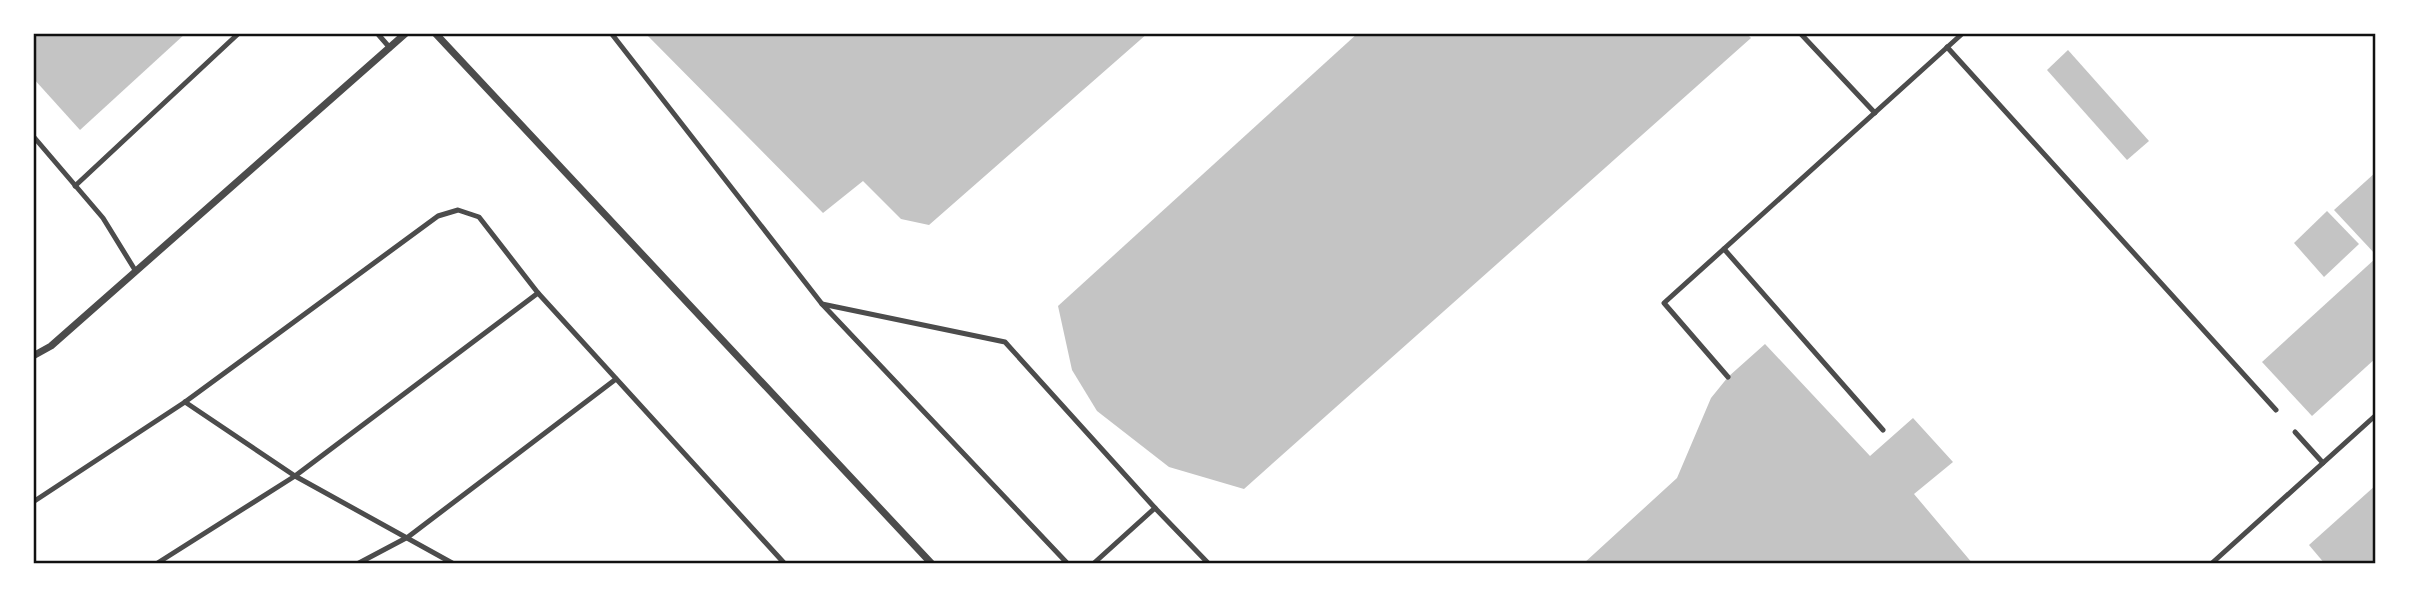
<svg xmlns="http://www.w3.org/2000/svg" width="2409" height="597" font-family="Overpass,sans-serif">
<rect width="100%" height="100%" fill="#fff"/>
<g fill="#c4c4c4">
<path d="M 33,33 L 186,33 L 80,130 L 33,78 Z"/>
<path d="M 645,33 L 1148,33 L 929,225 L 901,219 L 863,181 L 823,213 Z"/>
<path d="M 1358,33 L 1746,33 L 1751,38 L 1244,489 L 1169,467 L 1097,411 L 1072,370 L 1058,306 Z"/>
<path d="M 2068,50 L 2149,141 L 2127,160 L 2047,70 Z"/>
<path d="M 2376,172 L 2376,255 L 2334,210 Z"/>
<path d="M 2327,211 L 2359,244 L 2324,277 L 2294,243 Z"/>
<path d="M 2376,258 L 2376,358 L 2312,416 L 2262,362 Z"/>
<path d="M 1765,344 L 1870,456 L 1913,418 L 1953,462 L 1914,494 L 1973,564 L 1583,564 L 1677,478 L 1711,398 L 1728,377 Z"/>
<path d="M 2376,485 L 2376,564 L 2325,564 L 2309,545 Z"/>
</g>
<g fill="none" stroke-linecap="round" stroke-linejoin="round">
<g stroke="#4c4c4c" stroke-width="5">
<path d="M 377,33 L 390,48"/>
<path d="M 611,33 L 822,304 L 1068,564"/>
<path d="M 1800,33 L 1875,113"/>
<path d="M 1947,47 L 2276,410"/>
<path d="M 33,136 L 103,218 L 135,270"/>
<path d="M 75,186 L 239,33"/>
<path d="M 1724,249 L 1883,430"/>
<path d="M 822,304 L 1005,342 L 1155,508 L 1093,564"/>
<path d="M 1728,377 L 1664,303 L 1963,33"/>
<path d="M 185,402 L 295,476 L 454,564"/>
<path d="M 2295,432 L 2323,463"/>
<path d="M 33,502 L 185,402 L 438,216 L 458,210 L 479,217 L 538,293 L 785,564"/>
<path d="M 1155,508 L 1209,564"/>
<path d="M 156,564 L 295,476 L 538,293"/>
<path d="M 357,564 L 408,537 L 616,379"/>
<path d="M 2211,564 L 2376,415"/>
</g>
<g stroke="#4c4c4c" stroke-width="7">
<path d="M 435,33 L 932,564"/>
<path d="M 33,356 L 51,346 L 406,33"/>
</g>
</g>
<rect width="2409" height="597" fill="none" stroke="#ffffff" stroke-width="70"/>
<rect x="35" y="35" width="2339" height="527" fill="none" stroke="#111" stroke-width="2.5"/>
</svg>
